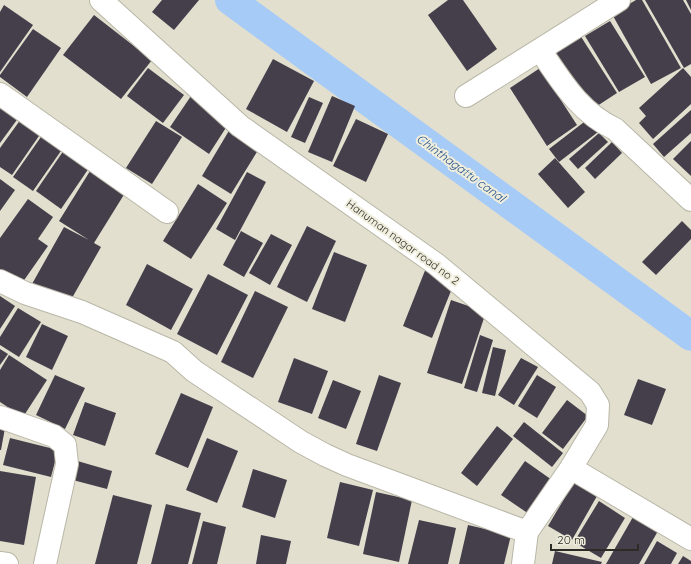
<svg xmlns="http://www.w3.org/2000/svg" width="691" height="564" font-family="Quicksand,sans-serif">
<rect width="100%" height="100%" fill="#e2dfcf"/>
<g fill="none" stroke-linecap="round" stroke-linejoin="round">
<path stroke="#a7cbf7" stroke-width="30" d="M 230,0 L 691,336"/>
</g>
<g fill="#443f4b">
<path d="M 162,0 L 199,0 L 174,30 L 152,12 Z"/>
<path d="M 448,0 L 463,0 L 497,49 L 467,71 L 428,15 Z"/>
<path d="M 636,0 L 642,0 L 681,68 L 651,84 L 612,14 Z"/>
<path d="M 645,0 L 683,0 L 691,14 L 691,64 L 684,68 Z"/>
<path d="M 686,0 L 691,0 L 691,10 Z"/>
<path d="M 4,5 L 33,25 L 0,72 L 0,12 Z"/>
<path d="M 94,15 L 152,60 L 121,99 L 63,55 Z"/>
<path d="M 610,21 L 645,77 L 619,92 L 585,36 Z"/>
<path d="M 33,29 L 61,48 L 27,97 L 0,77 L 0,75 Z"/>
<path d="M 578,32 L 617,93 L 591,110 L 553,48 Z"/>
<path d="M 273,59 L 314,81 L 287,132 L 246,109 Z"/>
<path d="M 148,68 L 184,95 L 163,123 L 127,96 Z"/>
<path d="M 540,68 L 577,125 L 547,146 L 510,88 Z"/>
<path d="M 683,68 L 691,77 L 691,104 L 653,139 L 639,123 L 646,116 L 639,108 Z"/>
<path d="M 191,96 L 229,123 L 209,154 L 170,127 Z"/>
<path d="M 332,96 L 355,106 L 332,162 L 308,152 Z"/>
<path d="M 309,97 L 323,103 L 305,143 L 291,137 Z"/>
<path d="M 0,103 L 19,117 L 0,143 Z"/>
<path d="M 691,110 L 691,133 L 664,157 L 653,144 Z"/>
<path d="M 21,119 L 41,133 L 12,175 L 0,167 L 0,148 Z"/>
<path d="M 356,119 L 388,134 L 366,182 L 333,166 Z"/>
<path d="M 588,119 L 598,132 L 559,162 L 549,149 Z"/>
<path d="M 156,121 L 182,137 L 152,184 L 126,168 Z"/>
<path d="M 230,129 L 260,147 L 231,194 L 202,176 Z"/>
<path d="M 599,133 L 608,142 L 578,169 L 569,159 Z"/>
<path d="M 43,134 L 63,148 L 33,191 L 13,177 Z"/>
<path d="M 691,141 L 691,176 L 673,159 Z"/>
<path d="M 612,142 L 622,153 L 595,179 L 585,168 Z"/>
<path d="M 64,150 L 89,168 L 61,209 L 36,191 Z"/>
<path d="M 555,158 L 585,192 L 568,208 L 538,174 Z"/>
<path d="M 90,171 L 125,193 L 94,243 L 101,247 L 68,305 L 32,284 L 64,227 L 89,240 L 59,221 Z"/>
<path d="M 247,172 L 266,182 L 235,240 L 216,229 Z"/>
<path d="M 0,179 L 15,190 L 0,211 Z"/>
<path d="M 198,184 L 227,203 L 191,259 L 163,241 Z"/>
<path d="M 28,199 L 53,217 L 38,239 L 48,246 L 20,286 L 0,272 L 0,238 Z"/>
<path d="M 682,221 L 691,230 L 691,239 L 656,275 L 642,262 Z"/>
<path d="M 307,226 L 336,241 L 307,302 L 277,287 Z"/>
<path d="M 241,231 L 263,243 L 244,277 L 223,265 Z"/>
<path d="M 271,234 L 292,245 L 270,285 L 249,273 Z"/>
<path d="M 334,252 L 367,265 L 345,322 L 312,309 Z"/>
<path d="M 147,264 L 193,289 L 171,330 L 126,305 Z"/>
<path d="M 426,268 L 455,281 L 432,338 L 403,326 Z"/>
<path d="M 208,274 L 248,295 L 217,355 L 177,334 Z"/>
<path d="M 255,291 L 288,307 L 253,378 L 221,362 Z"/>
<path d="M 0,296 L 15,306 L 0,329 Z"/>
<path d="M 451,300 L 486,312 L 462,384 L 427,373 Z"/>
<path d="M 18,308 L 41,322 L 19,357 L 0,345 L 0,337 Z"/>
<path d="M 42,324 L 68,336 L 52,370 L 26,357 Z"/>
<path d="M 480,335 L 493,340 L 477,392 L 464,388 Z"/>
<path d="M 493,347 L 506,350 L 495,396 L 482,393 Z"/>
<path d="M 0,349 L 8,354 L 0,365 Z"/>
<path d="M 9,355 L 47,380 L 23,417 L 0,402 L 0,370 Z"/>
<path d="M 294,358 L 328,371 L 312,414 L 278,402 Z"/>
<path d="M 521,358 L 538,367 L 514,405 L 498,395 Z"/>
<path d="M 55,375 L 85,388 L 65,429 L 36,415 Z"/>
<path d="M 379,375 L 401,383 L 377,451 L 356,444 Z"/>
<path d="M 537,375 L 556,387 L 537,418 L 518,406 Z"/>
<path d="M 638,379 L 666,389 L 652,425 L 624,415 Z"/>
<path d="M 333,380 L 361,391 L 346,429 L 318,418 Z"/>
<path d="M 181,393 L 213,407 L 188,468 L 155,454 Z"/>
<path d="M 567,400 L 588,416 L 563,449 L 542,433 Z"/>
<path d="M 85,402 L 116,413 L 105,446 L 73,435 Z"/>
<path d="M 524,422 L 563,453 L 552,467 L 513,436 Z"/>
<path d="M 497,426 L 513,439 L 477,486 L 461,473 Z"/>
<path d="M 0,427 L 5,428 L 1,450 L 0,450 Z"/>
<path d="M 10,438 L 58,450 L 51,477 L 3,465 Z"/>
<path d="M 207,438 L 238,451 L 217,503 L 186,490 Z"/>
<path d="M 74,460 L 112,471 L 107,489 L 69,479 Z"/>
<path d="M 525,461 L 552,480 L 529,514 L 501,495 Z"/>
<path d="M 253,469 L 287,480 L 275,518 L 242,507 Z"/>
<path d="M 0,471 L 36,477 L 24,545 L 0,541 Z"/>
<path d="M 340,482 L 373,490 L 359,546 L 327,538 Z"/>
<path d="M 574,482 L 597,496 L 572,540 L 548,526 Z"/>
<path d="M 376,492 L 412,500 L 399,562 L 363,554 Z"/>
<path d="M 113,495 L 152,505 L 137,564 L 95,564 Z"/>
<path d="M 599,501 L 625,518 L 601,558 L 574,542 Z"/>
<path d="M 166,504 L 201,513 L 188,564 L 151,564 Z"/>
<path d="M 633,517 L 658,531 L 639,564 L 606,564 Z"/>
<path d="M 419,520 L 456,528 L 448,564 L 408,564 Z"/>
<path d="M 203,521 L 226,527 L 217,564 L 192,564 Z"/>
<path d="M 468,525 L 511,535 L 504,564 L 459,564 Z"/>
<path d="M 261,535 L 291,541 L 286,564 L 256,564 Z"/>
<path d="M 657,541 L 677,553 L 671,564 L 644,564 Z"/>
<path d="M 555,551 L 602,562 L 601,564 L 552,564 Z"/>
<path d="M 683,556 L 691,561 L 691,564 L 678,564 Z"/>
</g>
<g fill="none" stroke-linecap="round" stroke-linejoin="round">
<defs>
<g id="street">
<path d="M 101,0 L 240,126 L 436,264 L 590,392 L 598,405 L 597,425 L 571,468 L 527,532 L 523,564"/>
<path d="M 540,50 C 562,82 579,112 615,129 L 691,200"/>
<path d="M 0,94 L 167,212"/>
<path d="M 466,96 L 619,0"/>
<path d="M 0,281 L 25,293 L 82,312 L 173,352 L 194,371 L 301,442 L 325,455 L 347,465 L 527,532"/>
<path d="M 0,417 L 54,436 L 65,445 L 67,464 L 45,564"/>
<path d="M 571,468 L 691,539"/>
<path d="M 0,563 L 7,564"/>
</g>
</defs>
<use href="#street" stroke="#b9b7a7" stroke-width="24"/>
<use href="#street" stroke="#fff" stroke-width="22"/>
</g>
<g text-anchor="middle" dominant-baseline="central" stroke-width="4" stroke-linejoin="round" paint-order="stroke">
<g font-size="11" fill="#2c2b25" stroke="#efeddc">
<text transform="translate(403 242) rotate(36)">Hanuman nagar road no 2</text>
</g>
<g font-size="12" font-style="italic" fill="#26538a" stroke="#efeddc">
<text transform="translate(461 168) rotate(36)">Chinthagattu canal</text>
</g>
</g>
<path d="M551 544v6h87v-6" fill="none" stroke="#2c2b25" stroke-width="2"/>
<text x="557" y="544" font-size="12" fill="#2c2b25" stroke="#efeddc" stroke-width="3" paint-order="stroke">20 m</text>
</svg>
